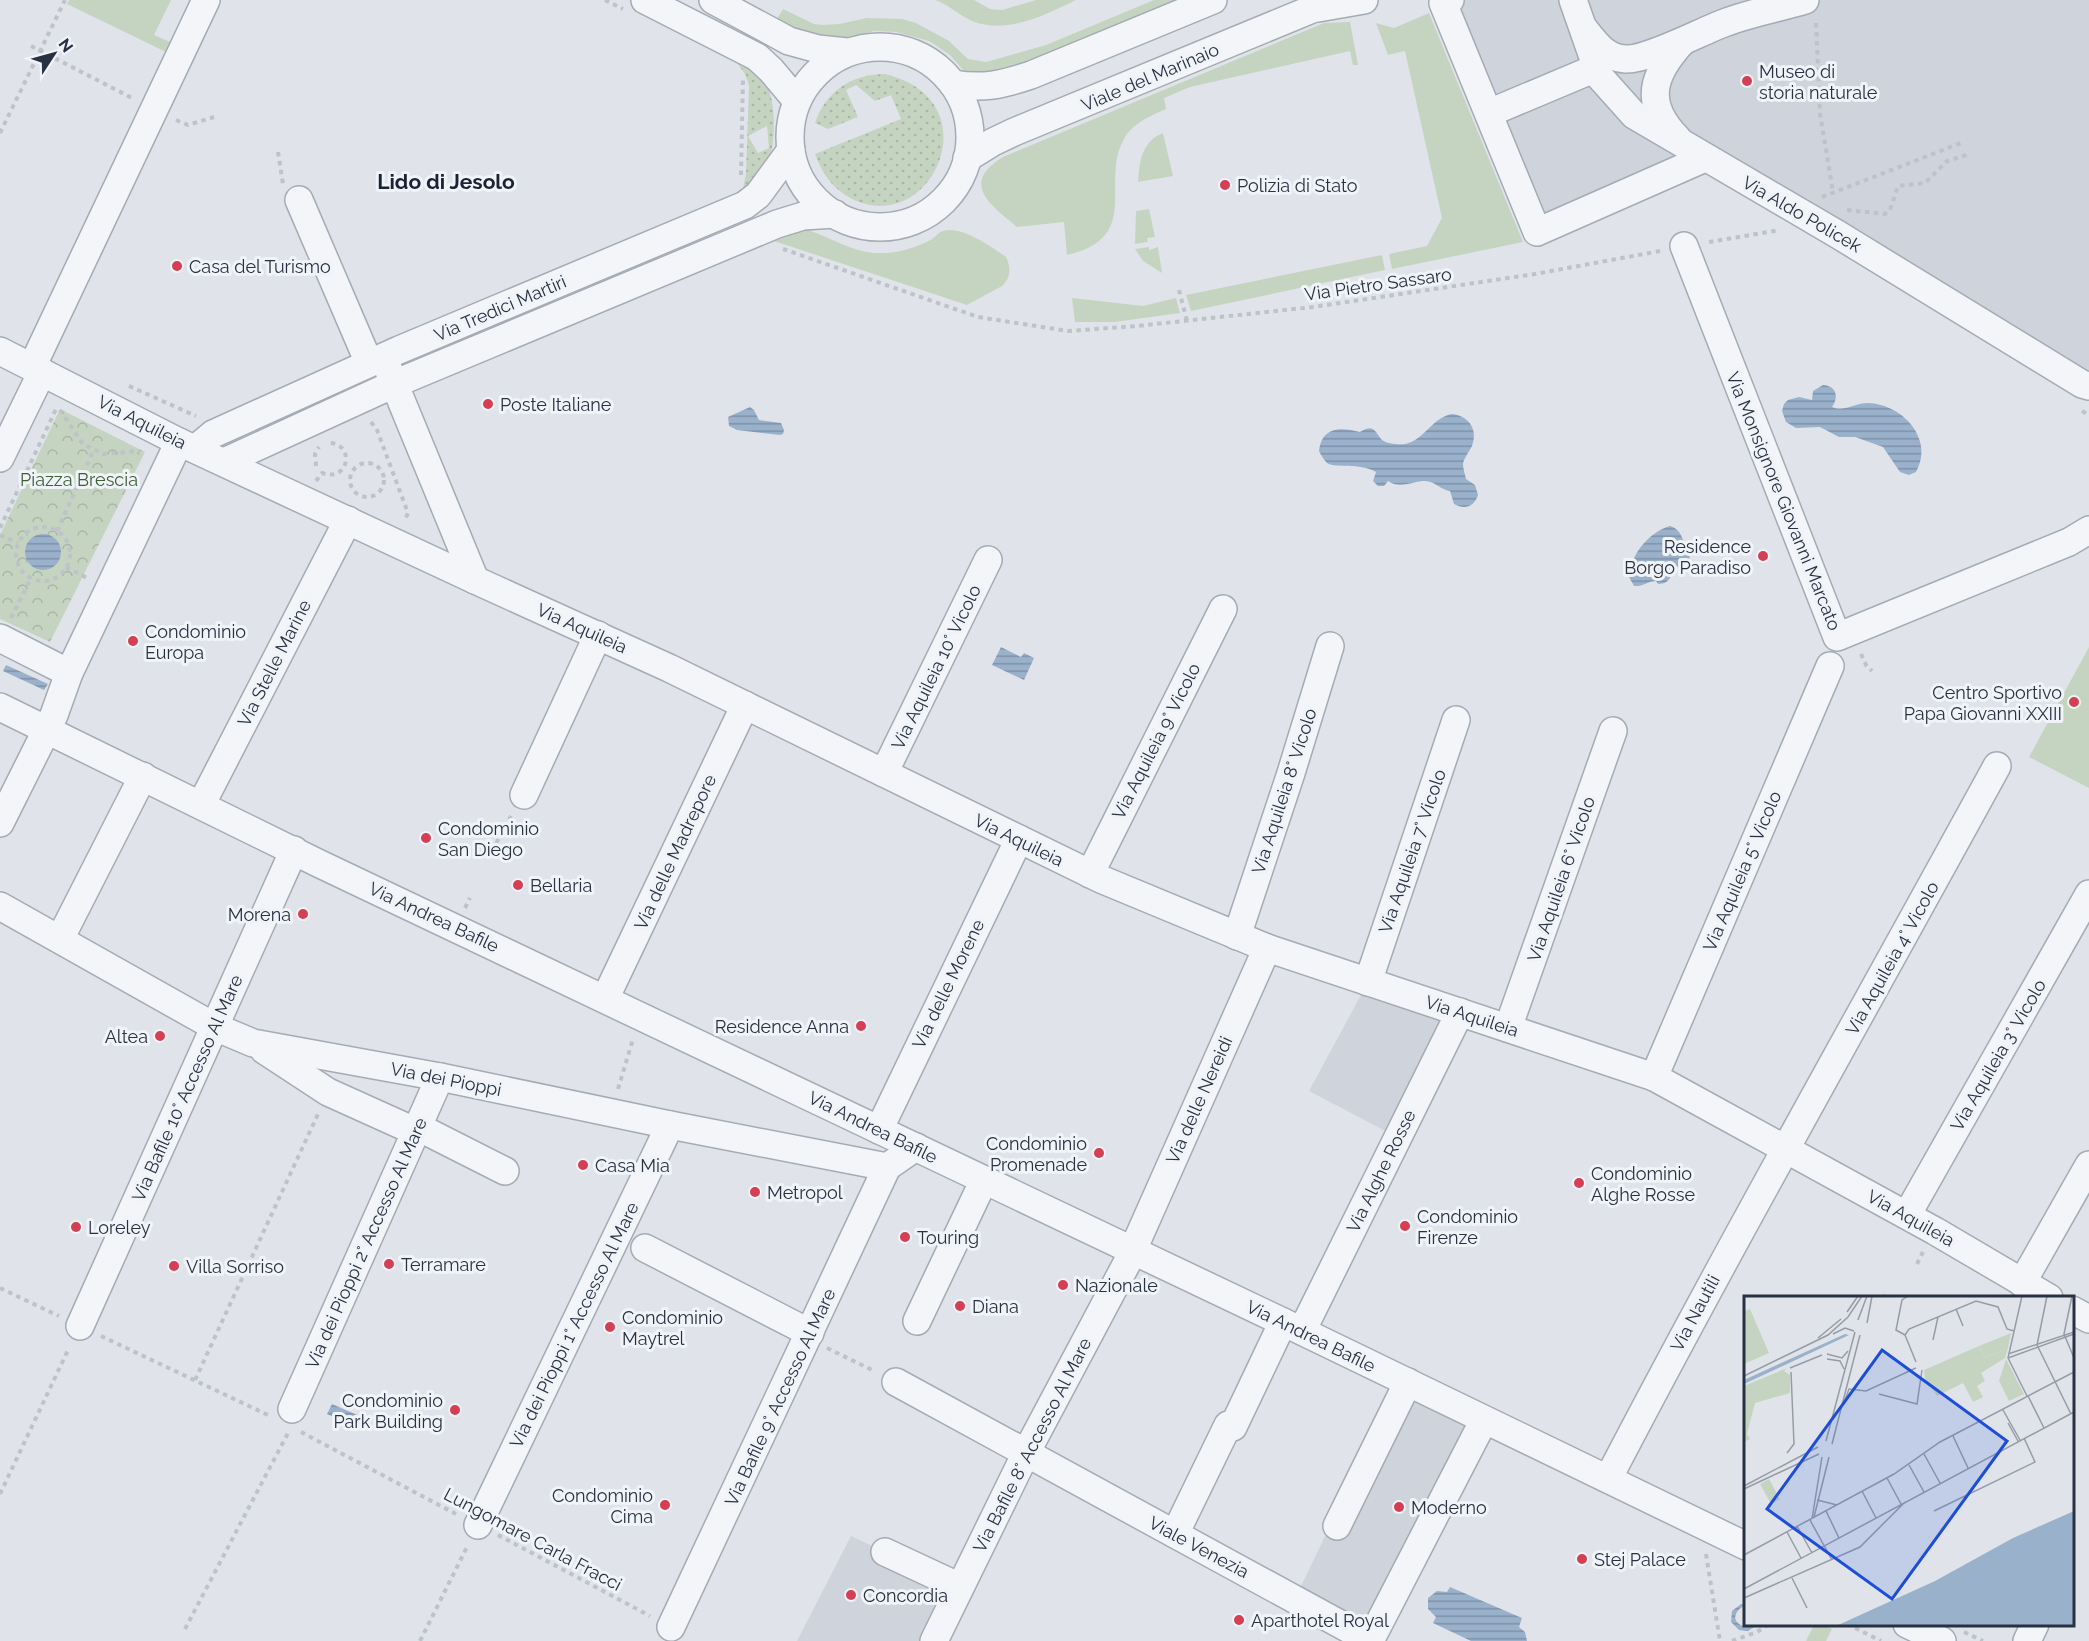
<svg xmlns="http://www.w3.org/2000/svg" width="2089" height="1641" font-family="Raleway,sans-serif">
<defs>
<pattern id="park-crowns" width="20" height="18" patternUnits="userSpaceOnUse" patternTransform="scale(1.5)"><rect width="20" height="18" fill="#c5d4c1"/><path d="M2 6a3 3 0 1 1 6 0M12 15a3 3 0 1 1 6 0" fill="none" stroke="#a9b6a7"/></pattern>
<pattern id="garden-dots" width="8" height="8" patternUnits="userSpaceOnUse" patternTransform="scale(1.5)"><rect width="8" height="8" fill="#c5d4c1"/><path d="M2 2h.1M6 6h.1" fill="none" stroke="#a9b6a7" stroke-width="1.8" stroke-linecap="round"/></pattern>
<pattern id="water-rules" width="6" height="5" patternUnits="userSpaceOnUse" patternTransform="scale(1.5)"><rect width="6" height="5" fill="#9ab1cc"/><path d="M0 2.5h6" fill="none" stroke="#7e91a7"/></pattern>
</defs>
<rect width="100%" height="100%" fill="#e0e4ea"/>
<g fill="#ced3dc">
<path d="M 1435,0 L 2089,0 L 2089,375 L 1735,160 L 1701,176 L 1533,240 Z"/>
<path d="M 1368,982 L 1460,1012 L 1397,1137 L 1309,1091 Z"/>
<path d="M 1400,1379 L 1484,1420 L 1371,1641 L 1295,1599 Z"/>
<path d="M 851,1536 L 960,1587 L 934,1641 L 797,1641 Z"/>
</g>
<g fill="#c5d4c1">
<path d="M 69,0 L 171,0 L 154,35 L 170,42 L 166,52 L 67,4 Z"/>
<path d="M 935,0 L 974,0 L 990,9 L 1002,10 L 1036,0 L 1076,0 C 1045,15 1007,35 972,21 C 959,15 949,5 935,0 Z"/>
<path d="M 1154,0 L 1180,0 L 993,76 L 979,77 L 964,71 L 950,55 L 929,41 L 896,32 L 874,31 L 841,40 L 805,34 L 777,19 L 783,9 L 814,24 L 822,25 L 839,24 L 867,18 L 902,19 L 916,23 L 949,41 L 968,59 L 986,62 L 1046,45 Z"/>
<path d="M 1429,13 L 1523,242 L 1392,269 L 1389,254 L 1427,246 L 1442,218 L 1405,51 L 1388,55 L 1376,23 L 1394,28 Z"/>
<path d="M 1350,22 L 1358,65 L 1353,65 L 1350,51 L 1190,87 L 1164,98 L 1166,109 C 1152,115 1136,122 1127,134 C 1096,178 1146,237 1067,255 L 1064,222 L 1017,227 C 991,205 959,184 1003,157 L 1324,23 Z"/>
<path d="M 1163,133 L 1173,176 L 1138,182 C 1139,162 1142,141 1163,133 Z"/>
<path d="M 1149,209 L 1155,237 L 1147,238 L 1148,242 L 1135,244 L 1136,211 Z"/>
<path d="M 808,230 C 834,239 855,254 883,253 C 899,253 918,247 932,239 C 936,236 939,232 943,231 C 961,225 992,247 1006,257 C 1011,267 1011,278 1002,286 L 967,305 L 774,241 L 796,231 Z"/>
<path d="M 1149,247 L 1149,250 L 1158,247 L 1162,273 L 1143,261 L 1135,249 Z"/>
<path d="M 1382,255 L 1385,270 L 1191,311 L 1186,295 Z"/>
<path d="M 1072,298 L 1143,306 L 1176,298 L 1180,313 L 1115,322 L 1075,322 Z"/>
<path d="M 2089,647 L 2089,788 L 2029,757 Z"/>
<path d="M 1814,1625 L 1823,1625 L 1832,1629 L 1826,1641 L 1806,1641 Z"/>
</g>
<path fill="url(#park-crowns)" d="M 60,409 L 145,452 L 50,642 L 0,619 L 0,535 Z"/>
<g fill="url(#garden-dots)" fill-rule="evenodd">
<path d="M 735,60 C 744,65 755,70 763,78 C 778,97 776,149 766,170 C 762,179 749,187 742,193 L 746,174 L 749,86 L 745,74 ZM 767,126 L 769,148 L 758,153 L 748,136 Z"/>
<path d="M 885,74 C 994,100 932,238 852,199 C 833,189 822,174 815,154 L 901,119 L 891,95 L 875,101 L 856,85 L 846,90 L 858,117 L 828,129 L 815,123 C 826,91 852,74 885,74 Z"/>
</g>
<g fill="url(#water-rules)">
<path d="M 1823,385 C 1837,386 1839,398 1832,407 C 1845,412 1855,403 1868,403 C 1902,404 1935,439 1916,472 L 1909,475 L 1900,472 L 1883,447 L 1855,437 L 1839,437 L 1820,427 L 1796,428 L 1786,422 L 1782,411 L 1784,404 L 1788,400 L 1799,397 L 1812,400 L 1813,391 Z"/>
<path d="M 750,407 L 754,410 L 759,420 L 781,423 L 784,430 L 783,434 L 780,435 L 737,430 L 729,426 L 728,417 Z"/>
<path d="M 1453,414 C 1470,417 1478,430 1472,446 C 1469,452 1464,458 1463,464 C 1463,469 1465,474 1466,479 L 1475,485 L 1478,495 C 1474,507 1465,510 1454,504 L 1450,491 C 1440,490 1435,480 1423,481 C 1411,482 1399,489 1388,481 L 1384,486 L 1378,486 L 1373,481 L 1376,472 C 1359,462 1336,469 1327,463 C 1324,460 1321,455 1319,451 C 1322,426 1341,427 1360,432 C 1374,423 1375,432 1382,440 C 1387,444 1400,445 1405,444 C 1425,440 1433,416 1453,414 Z"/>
<path d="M 1670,526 C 1684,530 1682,544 1690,555 L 1688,564 L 1682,569 L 1679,565 C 1670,573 1672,584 1658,584 L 1656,581 C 1648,581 1643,587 1634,586 L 1629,577 C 1630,555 1649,532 1670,526 Z"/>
<circle cx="43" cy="552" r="18"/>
<path d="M 1001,647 L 1021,657 L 1024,653 L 1034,658 L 1024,680 L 992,665 Z"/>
<path d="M 6,665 L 48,684 L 44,690 L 3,671 Z"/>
<path d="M 332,1404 L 364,1418 L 360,1429 L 327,1414 Z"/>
<path d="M 1450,1587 L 1522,1618 L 1519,1627 L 1525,1632 L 1527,1641 L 1471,1641 L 1433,1623 L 1436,1617 L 1428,1609 L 1428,1598 L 1437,1591 L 1447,1592 Z"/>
<path d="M 1741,1604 L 1745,1604 L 1745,1606 C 1737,1608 1730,1620 1741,1625 C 1746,1628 1751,1624 1757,1625 L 1748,1631 L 1739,1630 L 1731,1622 L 1732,1611 Z"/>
</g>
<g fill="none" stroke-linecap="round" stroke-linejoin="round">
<defs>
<g id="minor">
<path d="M 645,0 L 757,57 L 771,70 L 797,101"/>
<path d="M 713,0 L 789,41 L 818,49 L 847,52"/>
<path d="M 1450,0 L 1443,3 L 1537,232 L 1705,158"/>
<path d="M 1573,0 L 1600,77 L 1634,115 L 1837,234 L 2082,384 L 2089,386"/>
<path d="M 1318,8 L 1364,0"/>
<path d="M 1585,30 C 1596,44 1606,58 1625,59 C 1646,61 1702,31 1724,23 C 1750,13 1778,8 1805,0"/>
<circle cx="880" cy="137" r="90"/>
<path d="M 953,84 C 984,89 1001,85 1031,75 L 1213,0"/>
<path d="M 1489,113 L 1596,68"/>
<path d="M 1677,138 C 1643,103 1652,75 1682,42"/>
<path d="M 967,158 L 993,142 L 1014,132 L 1334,0"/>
<path d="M 299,200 L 369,363"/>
<path d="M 1684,246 L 1837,637 L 2069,542 L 2089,530"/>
<path d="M 0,351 L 179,442 L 475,580 L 669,668 L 1103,880 L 1267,948 L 1654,1077 L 1935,1231 L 2049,1298"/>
<path d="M 387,366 L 475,580"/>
<path d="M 32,367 L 206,0"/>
<path d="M 195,449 L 213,434 L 399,350 L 745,205 L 758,195 L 791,150"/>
<path d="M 0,458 L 42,372"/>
<path d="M 224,462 L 394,384 L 777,224 L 803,216 L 835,214"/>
<path d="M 0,638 L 69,673"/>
<path d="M 0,707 L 320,864 L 1283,1322 L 1746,1546"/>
<path d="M 884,773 L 988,560"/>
<path d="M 524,795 L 598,635"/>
<path d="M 201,805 L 348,520"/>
<path d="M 0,823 L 54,715 L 69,673 L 179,442"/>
<path d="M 1090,874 L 1223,609"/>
<path d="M 0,906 L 215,1027 L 253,1043 L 440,1077 L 670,1125 L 887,1167 L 916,1147"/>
<path d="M 1237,936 L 1291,773 L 1330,646"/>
<path d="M 60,939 L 143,776"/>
<path d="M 1368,982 L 1456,720"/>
<path d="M 605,999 L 745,705"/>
<path d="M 1508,1028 L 1613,731"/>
<path d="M 264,1050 L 328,1092 L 410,1129"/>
<path d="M 1654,1077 L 1830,666"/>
<path d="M 418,1127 L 505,1171"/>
<path d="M 879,1130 L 1019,839"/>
<path d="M 1907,1215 L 2089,894"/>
<path d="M 645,1248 L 810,1333"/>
<path d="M 2022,1283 L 2089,1165"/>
<path d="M 2072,1310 L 2089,1319"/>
<path d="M 917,1321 L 984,1180"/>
<path d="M 80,1326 L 294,850"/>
<path d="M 1302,1331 L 1460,1012"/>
<path d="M 896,1382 L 1371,1641"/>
<path d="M 292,1409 L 440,1077"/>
<path d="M 1608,1479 C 1733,1239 1867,1004 1997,766"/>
<path d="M 478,1525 L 670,1125"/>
<path d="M 1337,1526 L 1408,1382"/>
<path d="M 1175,1534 L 1228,1425 L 1233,1427 L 1283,1322"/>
<path d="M 885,1552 L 960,1587"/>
<path d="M 1907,1624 L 1942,1641"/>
<path d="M 671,1627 L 887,1167"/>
<path d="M 934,1641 L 1026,1453 L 1128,1261 L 1267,948"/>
<path d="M 1370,1641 L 1484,1420"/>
<path d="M 2027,1641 L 2035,1624"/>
</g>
</defs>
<use href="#minor" stroke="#a5abb4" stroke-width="30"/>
<g stroke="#bec2c9" stroke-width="4" stroke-dasharray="4.5 4.5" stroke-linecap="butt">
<path d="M 605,0 L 623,9"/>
<path d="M 1816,23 L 1820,114 L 1833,192"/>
<path d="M 31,46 L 134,99"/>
<path d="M 176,120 L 188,125 L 214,117"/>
<path d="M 0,133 L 65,0"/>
<path d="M 278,152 L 283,184"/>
<path d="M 741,175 L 743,78"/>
<path d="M 1822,197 L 1961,143"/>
<path d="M 1847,210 L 1885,214 L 1890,210 L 1898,186 L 1925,183 L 1947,161 L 1970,154"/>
<path d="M 1709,242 L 1780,230"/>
<path d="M 783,249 L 978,317 L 1068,331 L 1137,326 L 1313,307 L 1535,274 L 1660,251"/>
<path d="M 1179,290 L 1187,321"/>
<path d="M 129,386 L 196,416"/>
<path d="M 60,410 L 83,444 L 103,454 L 140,451"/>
<path d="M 2082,411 L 2089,415"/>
<path d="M 371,422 L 377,430 L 408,513 L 405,520"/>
<circle cx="367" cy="480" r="17"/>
<path d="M 316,466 L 315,454 L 319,447"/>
<path d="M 316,481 L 322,473 C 350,483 355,443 329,443"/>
<circle cx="43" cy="554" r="27"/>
<path d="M 0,528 L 57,407"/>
<path d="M 57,531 L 94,449"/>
<path d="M 0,535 L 18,543"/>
<path d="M 66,567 L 87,578"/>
<path d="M 11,618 L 31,578"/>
<path d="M 1861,654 L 1866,665 L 1872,671"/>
<path d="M 492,851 L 511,816"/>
<path d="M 465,908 L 470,898"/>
<path d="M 618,1089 L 633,1039"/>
<path d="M 1917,1264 L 1923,1252"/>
<path d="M 0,1288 L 59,1316"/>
<path d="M 1882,1298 L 1887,1293"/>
<path d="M 101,1336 L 268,1415"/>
<path d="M 827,1348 L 874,1371"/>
<path d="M 195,1380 L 318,1114"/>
<path d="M 301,1432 L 456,1514"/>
<path d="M 0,1494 L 69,1348"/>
<path d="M 498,1535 L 650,1616"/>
<path d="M 1706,1554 L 1720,1641"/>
<path d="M 1847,1624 L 1881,1641"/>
<path d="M 185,1629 L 288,1433"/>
<path d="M 1964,1632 L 1983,1641"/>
<path d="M 420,1641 L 467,1547"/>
<path d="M 1732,1641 L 1757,1632 L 1769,1624"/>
</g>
<use href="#minor" stroke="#f3f5f8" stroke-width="27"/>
</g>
<g fill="#d53f53" stroke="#f0f3f7" stroke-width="2">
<circle cx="1747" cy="81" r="6"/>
<circle cx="1225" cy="185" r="6"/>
<circle cx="177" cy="266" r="6"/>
<circle cx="488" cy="404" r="6"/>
<circle cx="1763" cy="556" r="6"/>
<circle cx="133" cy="641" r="6"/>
<circle cx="2074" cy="702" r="6"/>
<circle cx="426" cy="838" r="6"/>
<circle cx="518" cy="885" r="6"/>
<circle cx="303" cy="914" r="6"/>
<circle cx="861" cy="1026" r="6"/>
<circle cx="160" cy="1036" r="6"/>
<circle cx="1099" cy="1153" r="6"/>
<circle cx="583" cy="1165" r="6"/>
<circle cx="1579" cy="1183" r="6"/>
<circle cx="755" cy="1192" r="6"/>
<circle cx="1405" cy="1226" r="6"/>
<circle cx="76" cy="1227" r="6"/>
<circle cx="905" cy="1237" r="6"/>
<circle cx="389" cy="1264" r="6"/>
<circle cx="174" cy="1266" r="6"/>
<circle cx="1063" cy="1285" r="6"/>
<circle cx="960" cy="1306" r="6"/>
<circle cx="610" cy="1327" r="6"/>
<circle cx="455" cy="1410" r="6"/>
<circle cx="665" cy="1505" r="6"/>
<circle cx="1399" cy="1507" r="6"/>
<circle cx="1582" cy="1559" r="6"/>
<circle cx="851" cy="1595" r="6"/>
<circle cx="1239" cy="1620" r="6"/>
</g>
<g text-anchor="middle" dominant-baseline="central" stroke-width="6" stroke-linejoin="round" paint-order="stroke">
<g font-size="18" fill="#283142" stroke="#f0f3f7" text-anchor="start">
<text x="1759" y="71">Museo di<tspan x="1759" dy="21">storia naturale</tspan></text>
<text x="1237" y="185">Polizia di Stato</text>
<text x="189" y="266">Casa del Turismo</text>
<text x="500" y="404">Poste Italiane</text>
<text x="1751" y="546" text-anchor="end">Residence<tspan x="1751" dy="21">Borgo Paradiso</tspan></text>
<text x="145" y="631">Condominio<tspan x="145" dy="21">Europa</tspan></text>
<text x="2062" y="692" text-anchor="end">Centro Sportivo<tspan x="2062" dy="21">Papa Giovanni XXIII</tspan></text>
<text x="438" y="828">Condominio<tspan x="438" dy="21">San Diego</tspan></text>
<text x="530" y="885">Bellaria</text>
<text x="291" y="914" text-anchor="end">Morena</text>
<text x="849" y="1026" text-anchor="end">Residence Anna</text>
<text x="148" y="1036" text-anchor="end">Altea</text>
<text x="1087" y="1143" text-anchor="end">Condominio<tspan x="1087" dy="21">Promenade</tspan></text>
<text x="595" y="1165">Casa Mia</text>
<text x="1591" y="1173">Condominio<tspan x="1591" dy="21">Alghe Rosse</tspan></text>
<text x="767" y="1192">Metropol</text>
<text x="1417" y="1216">Condominio<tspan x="1417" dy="21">Firenze</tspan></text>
<text x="88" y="1227">Loreley</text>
<text x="917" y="1237">Touring</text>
<text x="401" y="1264">Terramare</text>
<text x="186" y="1266">Villa Sorriso</text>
<text x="1075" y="1285">Nazionale</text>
<text x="972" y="1306">Diana</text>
<text x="622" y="1317">Condominio<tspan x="622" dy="21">Maytrel</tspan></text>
<text x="443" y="1400" text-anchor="end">Condominio<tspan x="443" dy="21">Park Building</tspan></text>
<text x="653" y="1495" text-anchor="end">Condominio<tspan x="653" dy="21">Cima</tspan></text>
<text x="1411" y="1507">Moderno</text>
<text x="1594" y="1559">Stej Palace</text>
<text x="863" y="1595">Concordia</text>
<text x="1251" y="1620">Aparthotel Royal</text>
</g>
<g font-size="18" fill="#283142" stroke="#f0f3f7">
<text transform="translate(1150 77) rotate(-23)">Viale del Marinaio</text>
<text transform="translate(1802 214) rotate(30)">Via Aldo Policek</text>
<text transform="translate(1378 284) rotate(-8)">Via Pietro Sassaro</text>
<text transform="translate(500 308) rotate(-23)">Via Tredici Martiri</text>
<text transform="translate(142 422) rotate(27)">Via Aquileia</text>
<text transform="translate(1784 501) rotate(68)">Via Monsignore Giovanni Marcato</text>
<text transform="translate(582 628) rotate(24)">Via Aquileia</text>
<text transform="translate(274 663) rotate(-63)">Via Stelle Marine</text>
<text transform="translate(936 667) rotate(-64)">Via Aquileia 10° Vicolo</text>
<text transform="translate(1156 741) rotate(-63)">Via Aquileia 9° Vicolo</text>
<text transform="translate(1284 791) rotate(-72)">Via Aquileia 8° Vicolo</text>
<text transform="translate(1019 840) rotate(26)">Via Aquileia</text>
<text transform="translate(1412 851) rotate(-71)">Via Aquileia 7° Vicolo</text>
<text transform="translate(675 852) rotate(-65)">Via delle Madrepore</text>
<text transform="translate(1742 871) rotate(-67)">Via Aquileia 5° Vicolo</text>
<text transform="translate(1561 879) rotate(-71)">Via Aquileia 6° Vicolo</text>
<text transform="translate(434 917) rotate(25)">Via Andrea Bafile</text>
<text transform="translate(1892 958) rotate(-61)">Via Aquileia 4° Vicolo</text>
<text transform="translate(948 984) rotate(-64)">Via delle Morene</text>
<text transform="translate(1472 1016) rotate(18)">Via Aquileia</text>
<text transform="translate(1998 1055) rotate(-60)">Via Aquileia 3° Vicolo</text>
<text transform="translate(446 1079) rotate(11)">Via dei Pioppi</text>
<text transform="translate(187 1088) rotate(-66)">Via Bafile 10° Accesso Al Mare</text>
<text transform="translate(1199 1100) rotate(-66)">Via delle Nereidi</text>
<text transform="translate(873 1127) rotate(26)">Via Andrea Bafile</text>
<text transform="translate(1381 1171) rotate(-64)">Via Alghe Rosse</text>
<text transform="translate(1911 1218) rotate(29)">Via Aquileia</text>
<text transform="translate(366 1243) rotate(-66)">Via dei Pioppi 2° Accesso Al Mare</text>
<text transform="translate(1695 1313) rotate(-62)">Via Nautili</text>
<text transform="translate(574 1325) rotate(-64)">Via dei Pioppi 1° Accesso Al Mare</text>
<text transform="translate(1311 1336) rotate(26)">Via Andrea Bafile</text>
<text transform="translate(780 1397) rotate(-65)">Via Bafile 9° Accesso Al Mare</text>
<text transform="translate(1032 1445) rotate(-63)">Via Bafile 8° Accesso Al Mare</text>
<text transform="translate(533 1539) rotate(28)">Lungomare Carla Fracci</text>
<text transform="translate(1199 1547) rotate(28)">Viale Venezia</text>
</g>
<g font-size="18" fill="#3c5f34" stroke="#f0f3f7">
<text x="79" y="479">Piazza Brescia</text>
</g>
<g font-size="21" font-weight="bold" fill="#1a2233" stroke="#f0f3f7">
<text x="446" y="181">Lido di Jesolo</text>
</g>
</g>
<g transform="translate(1744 1296)">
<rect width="330" height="330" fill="#e0e4ea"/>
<path d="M 235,50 L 241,62 L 264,52 L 261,62 L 237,77 L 241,85 L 233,90 L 239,101 L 229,106 L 219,87 L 193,100 L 181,83 L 180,74 ZM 43,72 L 40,75 L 46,79 L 46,97 L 11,107 L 3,138 L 6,143 L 0,146 L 0,90 ZM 25,183 L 36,203 L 27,208 L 16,188 Z" fill="#c5d4c1"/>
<path d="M 6,13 L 25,57 L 0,68 L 0,15 ZM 267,37 L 264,52 L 241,62 L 235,50 ZM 262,63 L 280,98 L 265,105 L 255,85 Z" fill="#c5d4c1"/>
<path d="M 101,38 L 105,39 L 0,88 L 0,84 ZM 330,215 L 330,330 L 92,330 L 191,285 L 269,242 Z" fill="#9ab1cc"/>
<path fill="none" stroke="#969ca7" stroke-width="1.5" d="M 278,0 L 264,62 L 283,100M 303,0 L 293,49 L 327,118M 328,0 L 320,38 L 330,62M 212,13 L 219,30M 103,16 L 114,0M 114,24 L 123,0M 123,27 L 128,0M 89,38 L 101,32 L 110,35M 161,39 L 165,33 L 232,5 L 254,11 L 263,33 L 270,35M 161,39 L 152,34 L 158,4 L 164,0M 161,39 L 172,66M 74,42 L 97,23M 189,44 L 194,21M 83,58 L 98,62 L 104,55M 264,58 L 330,36M 264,62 L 330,38M 83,63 L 96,65 L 100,73M 46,72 L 78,59M 0,80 L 84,39 L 104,21 L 118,0M 135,98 L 173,108 L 178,74M 284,100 L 300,132M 101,104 L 105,93 L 122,95 L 172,72M 259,114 L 276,144M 264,127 L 274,145M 209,140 L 224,172M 82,145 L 111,36M 88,148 L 116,39M 43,157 L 50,148 L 47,76M 180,158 L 196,187M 165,169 L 180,196M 143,182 L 157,208M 0,190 L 74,151M 0,193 L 75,158M 118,195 L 132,222M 73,204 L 93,209M 82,215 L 95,242M 190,215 L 291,166 L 280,142M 70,221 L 85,161M 68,223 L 78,161M 66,224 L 88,264M 53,230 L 68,257M 43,236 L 57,262M 0,259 L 150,178 L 196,146 L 330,76M 48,282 L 63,312M 0,293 L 330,116M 0,302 L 116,251 L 161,206"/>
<path fill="#1d4ed8" fill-opacity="0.15" stroke="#1d4ed8" stroke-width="3" d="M 138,54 L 263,145 L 148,303 L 23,213 Z"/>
<rect width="330" height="330" fill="none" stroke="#283142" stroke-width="3"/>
</g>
<g transform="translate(54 54) rotate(54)" stroke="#f0f3f7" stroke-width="4.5" paint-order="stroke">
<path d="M0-4.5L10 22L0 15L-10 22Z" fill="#283142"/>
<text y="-9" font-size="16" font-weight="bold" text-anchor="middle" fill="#283142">N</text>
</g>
</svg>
